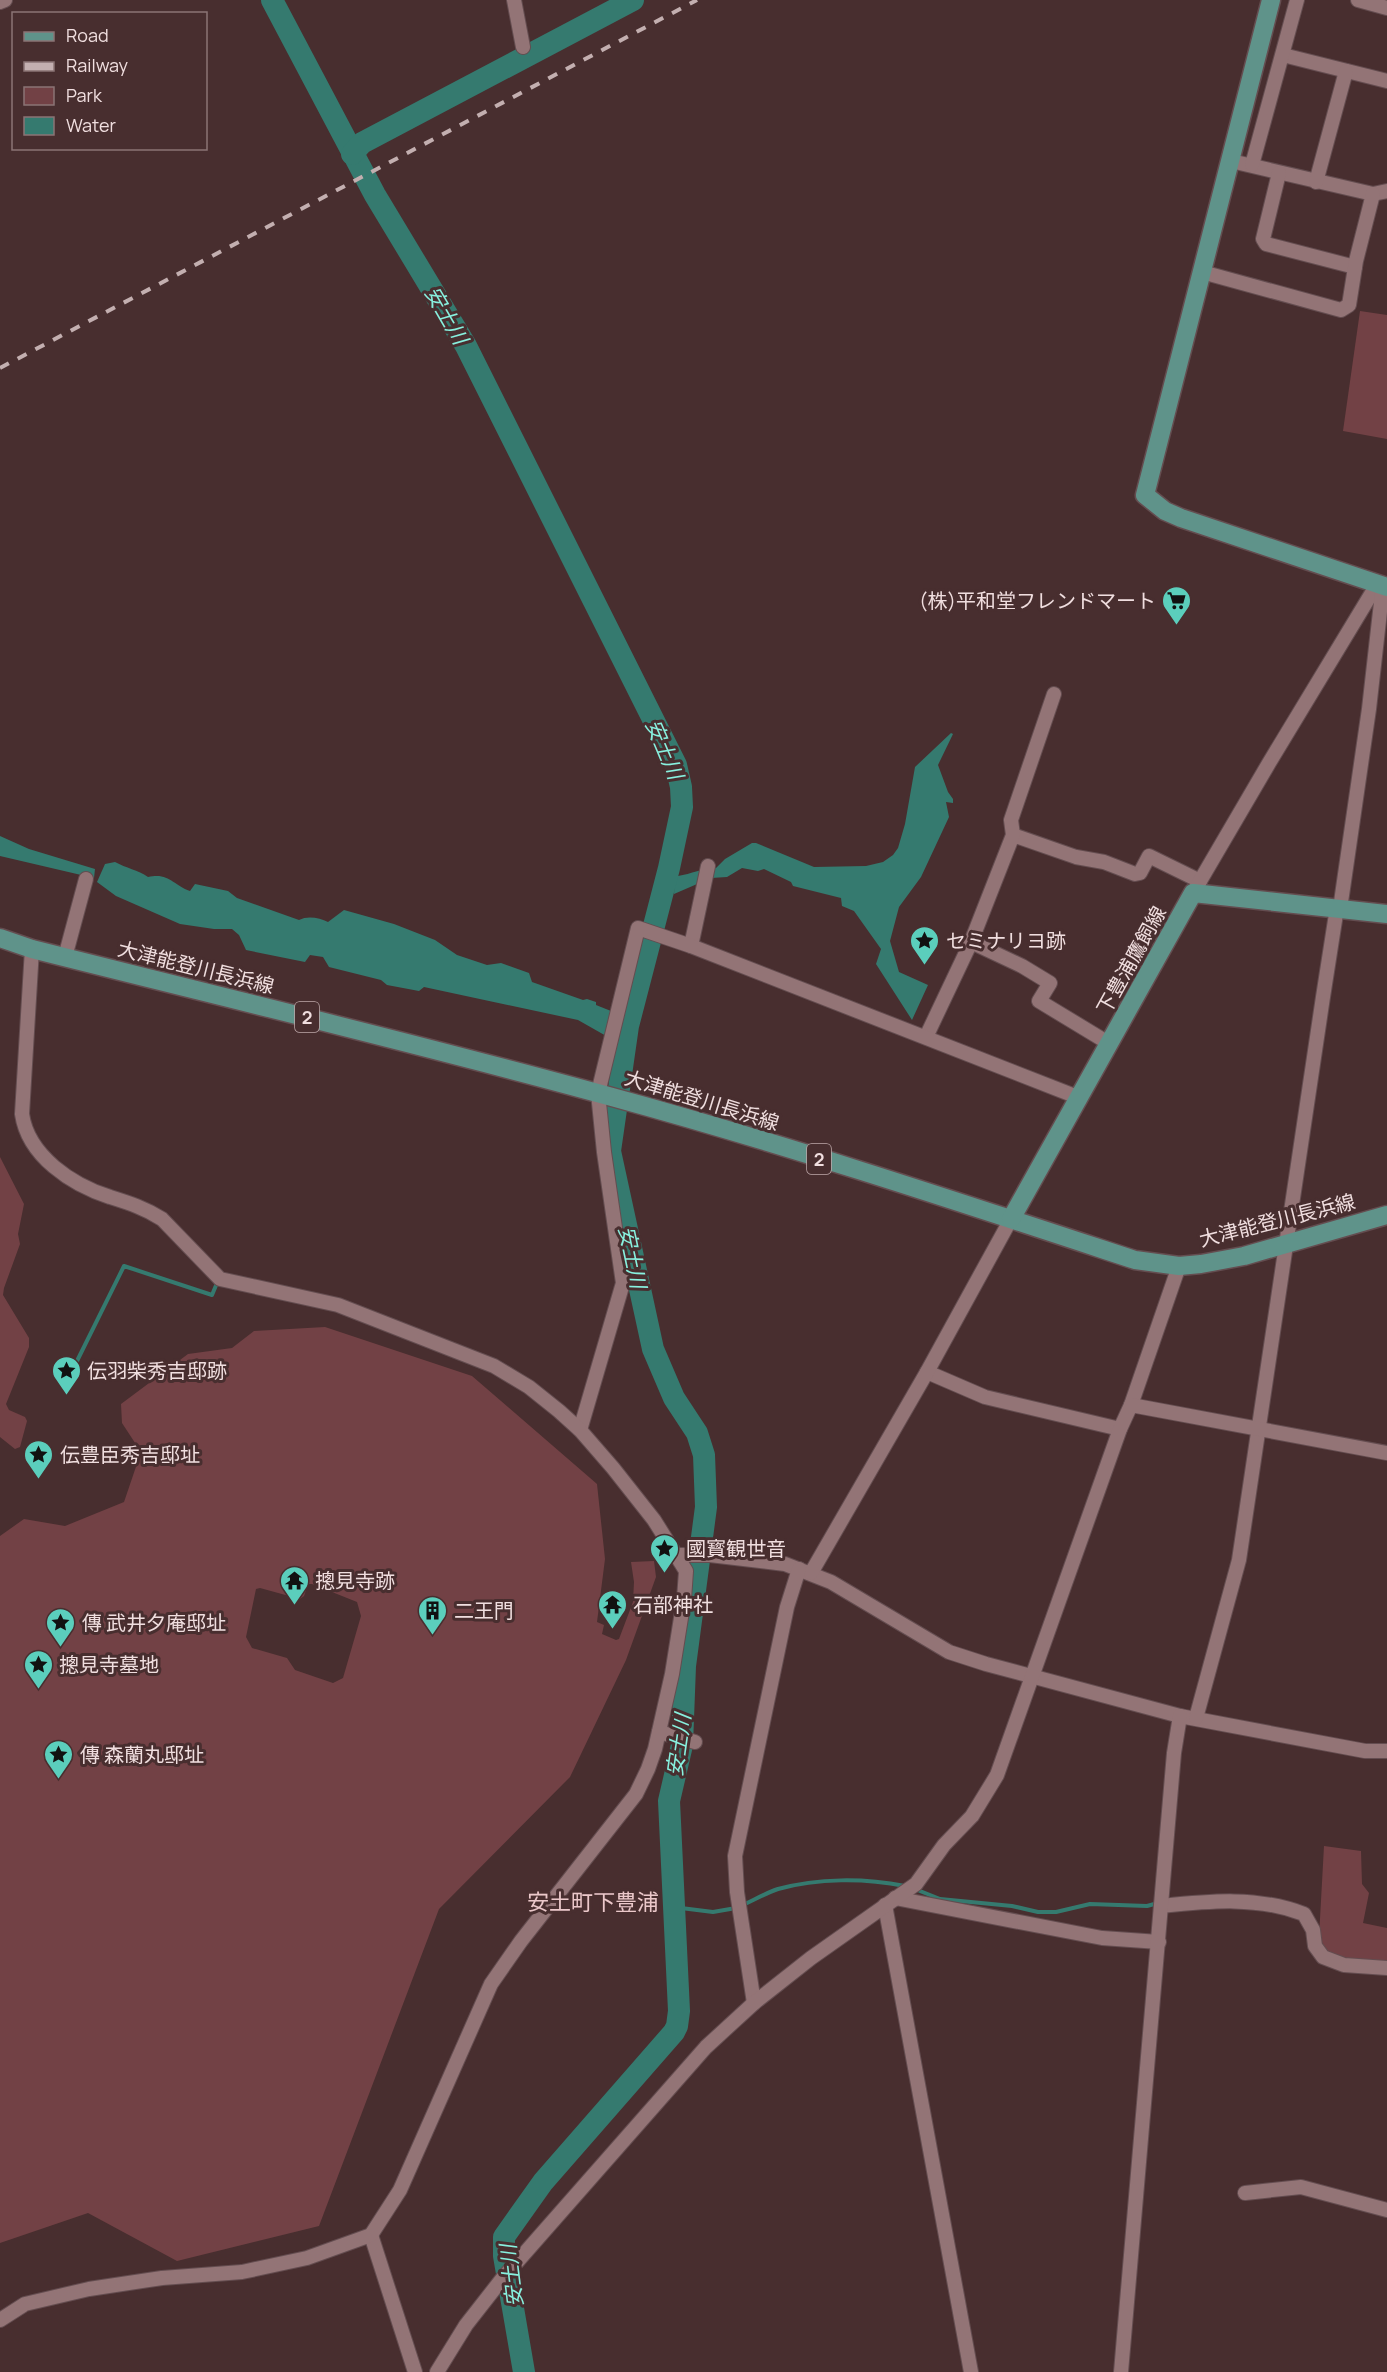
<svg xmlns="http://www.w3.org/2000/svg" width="1387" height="2372" font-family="Manrope,'Noto Sans JP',sans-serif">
<rect width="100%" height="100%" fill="#482e2f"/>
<g fill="#724145" fill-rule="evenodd">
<path d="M 1360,311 L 1387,315 L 1387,439 L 1343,431 Z"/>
<path d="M 0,1157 L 24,1204 L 18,1234 L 20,1244 L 4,1288 L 3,1295 L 29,1338 L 29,1347 L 6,1404 L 9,1410 L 25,1417 L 27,1421 L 20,1447 L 15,1449 L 0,1437 Z"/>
<path d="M 325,1327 L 472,1376 L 597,1484 L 605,1559 L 597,1622 L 604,1625 L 602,1634 L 616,1640 L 619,1639 L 633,1602 L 634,1582 L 631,1562 L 654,1561 L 656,1577 L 626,1660 L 570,1777 L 439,1909 L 319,2226 L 177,2261 L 88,2213 L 0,2243 L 0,1536 L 24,1519 L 65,1526 L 124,1502 L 141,1452 L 122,1423 L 121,1404 L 188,1354 L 232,1348 L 254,1331 ZM 308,1584 L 312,1584 L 357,1602 L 361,1616 L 343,1678 L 333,1683 L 295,1670 L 287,1658 L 252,1648 L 246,1637 L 256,1589 L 260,1588 L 300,1599 L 304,1596 Z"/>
<path d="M 1324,1846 L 1361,1851 L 1362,1884 L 1369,1893 L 1363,1923 L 1387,1928 L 1387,1965 L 1346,1962 L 1327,1955 L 1319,1937 Z"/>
</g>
<g fill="#357a6f">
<path d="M 951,733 L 953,734 L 938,765 L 948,792 L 953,799 L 953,803 L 946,802 L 949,817 L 921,877 L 899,907 L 890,941 L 899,972 L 928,985 L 912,1020 L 876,964 L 881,949 L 854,911 L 842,906 L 841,898 L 793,886 L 791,882 L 764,869 L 758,871 L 742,868 L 727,877 L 711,878 L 674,894 L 675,871 L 678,876 C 691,874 703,868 716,868 L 725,859 L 752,843 L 756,843 L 814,867 L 866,866 L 883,862 L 893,855 L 898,848 L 905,824 L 915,767 Z"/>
<path d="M 0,836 L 29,849 L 95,869 L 94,878 L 0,856 Z"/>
<path d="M 115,862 C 126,868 138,870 148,877 C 169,872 173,885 190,891 L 195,884 L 228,891 L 237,898 L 299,920 C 308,915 320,918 328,922 L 344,910 L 394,924 L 435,940 L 457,955 L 487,965 L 501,963 L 529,973 L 532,982 L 583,1000 L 587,999 L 596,1002 L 596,1005 L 621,1015 L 615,1041 L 578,1020 L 424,987 L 419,991 L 387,985 L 381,980 L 329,967 L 323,957 L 310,955 L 305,962 L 246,950 L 239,935 L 232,929 L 214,929 L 180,924 L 116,896 L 97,882 L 105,864 Z"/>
</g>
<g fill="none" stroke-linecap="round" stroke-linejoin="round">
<g stroke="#357a6f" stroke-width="4">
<path d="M 77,1361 L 124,1266 L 212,1295 L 217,1283"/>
<path d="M 915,1889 L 940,1899 L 1012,1906 L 1038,1912 L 1056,1912 L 1090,1904 L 1147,1906 L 1158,1903"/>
<path d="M 743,1905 C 754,1900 766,1893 778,1889 C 818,1878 864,1878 905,1886"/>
<path d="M 673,1907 L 713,1912 L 736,1908"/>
</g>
<g stroke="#357a6f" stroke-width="22">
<path d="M 272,0 L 375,195 L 466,346 L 676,765 L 681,787 L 682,807 L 669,868 L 628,1026 L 610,1151 L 653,1349 L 674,1398 L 697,1433 L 704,1455 L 706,1507 L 685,1666 L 682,1745 L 669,1801 L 679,2011 L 677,2026 L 674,2032 L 543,2182 L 504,2237 L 504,2256 L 524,2372"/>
<path d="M 352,154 L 362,143 L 633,0"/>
</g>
<defs>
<g id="minor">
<path d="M 514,0 L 523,47"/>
<path d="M 1358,0 L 1387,8"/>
<path d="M 0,2 L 5,0"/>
<path d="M 1283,55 L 1387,81"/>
<path d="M 1231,161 L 1373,194 L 1387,191"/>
<path d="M 1252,165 L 1297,0"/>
<path d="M 1279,173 L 1263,239 L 1266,244 L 1355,267"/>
<path d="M 1316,182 L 1346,71"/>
<path d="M 1202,272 L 1341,310 L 1349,305 L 1356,261 L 1373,194"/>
<path d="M 1013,835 L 1076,857 L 1104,862 L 1135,874 L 1140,873 L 1149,856 L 1200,881"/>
<path d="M 1193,893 L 1269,763 L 1373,591 L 1383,585"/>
<path d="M 971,942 L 1022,966 L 1050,983 L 1039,1001 L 1110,1044"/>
<path d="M 691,946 L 708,866"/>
<path d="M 65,957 L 86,879"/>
<path d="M 926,1037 L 971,942 L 1013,835 L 1011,820 L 1054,694"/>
<path d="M 927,1372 L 985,1397 L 1120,1429"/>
<path d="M 1131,1405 L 1179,1266"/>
<path d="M 580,1430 L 623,1283 L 604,1152 L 598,1093 L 638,928 L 691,946 L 1080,1098"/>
<path d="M 675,1555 L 710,1555 L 785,1564 L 831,1582 L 949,1652 L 986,1664 L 1180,1716 L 1365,1751 L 1387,1751"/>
<path d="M 811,1573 L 927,1372 L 1011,1219"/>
<path d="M 1196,1718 L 1239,1560 L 1323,997 L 1336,914 L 1340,909 L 1369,709 L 1383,585"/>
<path d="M 659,1732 L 695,1742"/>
<path d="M 895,1898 L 1102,1938 L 1159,1942"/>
<path d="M 885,1905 L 971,2372"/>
<path d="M 1161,1906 C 1210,1901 1257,1896 1304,1914 L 1313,1930 L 1315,1946 L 1323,1957 L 1344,1965 L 1387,1968"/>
<path d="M 754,2003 L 737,1892 L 735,1856 L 787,1607 L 799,1569"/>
<path d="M 1245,2193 L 1301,2187 L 1387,2210"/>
<path d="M 371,2235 L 415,2372"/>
<path d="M 0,2320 L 25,2304 L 89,2289 L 162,2278 L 242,2272 L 307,2258 L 371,2235 L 400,2190 L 491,1984 L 521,1941 L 636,1794 L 648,1769 L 655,1749 L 672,1674 L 684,1599 L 686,1571 L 654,1520 L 613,1468 L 580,1430 L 559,1411 L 529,1387 L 494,1366 L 338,1305 L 220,1279 L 162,1219 C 145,1208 129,1203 110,1197 C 72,1185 28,1156 22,1114 L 32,949"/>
<path d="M 437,2372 L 466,2325 L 502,2279 L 706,2047 L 754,2003 L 811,1958 L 916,1884 L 944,1845 L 972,1816 L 997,1775 L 1120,1429 L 1131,1405 L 1387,1453"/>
<path d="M 1121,2372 L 1174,1753 L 1180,1716"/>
</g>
<g id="major">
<path d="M 1271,0 L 1145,495 L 1165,511 L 1181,518 L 1387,587"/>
<path d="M 0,938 L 32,949 C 226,998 420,1044 612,1097 C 788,1145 962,1203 1135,1260 L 1179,1266 L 1201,1264 L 1244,1256 L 1387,1215"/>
<path d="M 1011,1219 L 1193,893 L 1387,914"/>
</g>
</defs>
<use href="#minor" stroke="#644d50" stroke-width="16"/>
<use href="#major" stroke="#644d50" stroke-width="21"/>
<use href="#minor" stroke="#937476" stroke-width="14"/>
<use href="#major" stroke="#5f938a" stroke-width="18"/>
<path stroke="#c3afb0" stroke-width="4" stroke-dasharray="10 10" stroke-linecap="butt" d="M 0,368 L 697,0"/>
</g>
<defs>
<symbol id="supermarket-pin" viewBox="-11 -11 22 30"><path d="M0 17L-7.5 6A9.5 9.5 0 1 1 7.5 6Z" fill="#5bcebc" stroke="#482e2f"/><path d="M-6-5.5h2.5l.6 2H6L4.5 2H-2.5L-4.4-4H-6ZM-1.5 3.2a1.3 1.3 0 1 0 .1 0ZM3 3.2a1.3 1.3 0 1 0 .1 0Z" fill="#111"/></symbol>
<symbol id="sight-pin" viewBox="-11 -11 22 30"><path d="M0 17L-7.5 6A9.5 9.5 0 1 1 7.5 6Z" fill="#5bcebc" stroke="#482e2f"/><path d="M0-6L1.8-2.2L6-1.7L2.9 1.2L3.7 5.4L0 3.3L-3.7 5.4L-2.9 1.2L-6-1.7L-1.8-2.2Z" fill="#111"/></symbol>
<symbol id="temple-pin" viewBox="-11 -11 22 30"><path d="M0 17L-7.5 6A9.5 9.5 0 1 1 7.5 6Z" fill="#5bcebc" stroke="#482e2f"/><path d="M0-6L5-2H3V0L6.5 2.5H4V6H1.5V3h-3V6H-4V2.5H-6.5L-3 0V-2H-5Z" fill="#111"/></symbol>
<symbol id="building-pin" viewBox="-11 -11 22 30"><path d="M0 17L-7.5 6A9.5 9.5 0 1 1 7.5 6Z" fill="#5bcebc" stroke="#482e2f"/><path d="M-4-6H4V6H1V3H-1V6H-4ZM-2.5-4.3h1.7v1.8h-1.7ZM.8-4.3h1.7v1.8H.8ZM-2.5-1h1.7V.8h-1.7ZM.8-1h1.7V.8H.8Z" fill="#111"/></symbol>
</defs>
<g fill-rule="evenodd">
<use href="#supermarket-pin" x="1160" y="584" width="33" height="45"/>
<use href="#sight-pin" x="908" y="924" width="33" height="45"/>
<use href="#sight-pin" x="50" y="1354" width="33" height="45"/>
<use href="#sight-pin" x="22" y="1438" width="33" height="45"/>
<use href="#sight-pin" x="648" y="1532" width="33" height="45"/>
<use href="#temple-pin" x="278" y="1564" width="33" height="45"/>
<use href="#temple-pin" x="596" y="1588" width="33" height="45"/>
<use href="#building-pin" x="416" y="1594" width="33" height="45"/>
<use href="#sight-pin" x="44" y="1606" width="33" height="45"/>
<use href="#sight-pin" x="22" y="1648" width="33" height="45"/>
<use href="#sight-pin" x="42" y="1738" width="33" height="45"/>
</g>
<g text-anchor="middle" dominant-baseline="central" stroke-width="6" stroke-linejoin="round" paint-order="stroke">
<g fill="#482e2f" stroke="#bea9aa" stroke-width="1.5">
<rect x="295" y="1002" width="24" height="30" rx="4.5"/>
<rect x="807" y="1144" width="24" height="30" rx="4.5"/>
</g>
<g font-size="18" font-weight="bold" fill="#f0dedf">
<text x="307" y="1017">2</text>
<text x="819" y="1159">2</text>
</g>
<g font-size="20" fill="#f0dedf" stroke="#482e2f" text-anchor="start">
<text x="1156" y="600" text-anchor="end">(株)平和堂フレンドマート</text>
<text x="946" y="940">セミナリヨ跡</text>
<text x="87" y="1370">伝羽柴秀吉邸跡</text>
<text x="60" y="1454">伝豊臣秀吉邸址</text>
<text x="686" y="1548">國寳観世音</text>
<text x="315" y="1580">摠見寺跡</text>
<text x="633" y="1604">石部神社</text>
<text x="454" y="1610">二王門</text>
<text x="82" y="1622">傳 武井夕庵邸址</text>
<text x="59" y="1664">摠見寺墓地</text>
<text x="80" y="1754">傳 森蘭丸邸址</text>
</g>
<g font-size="20" fill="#f0dedf" stroke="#482e2f">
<text transform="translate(1131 960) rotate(-61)">下豊浦鷹飼線</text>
<text transform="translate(196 967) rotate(14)">大津能登川長浜線</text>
<text transform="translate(702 1100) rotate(17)">大津能登川長浜線</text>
<text transform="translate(1277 1220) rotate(-14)">大津能登川長浜線</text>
</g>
<g font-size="21" font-style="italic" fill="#88f1df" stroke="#482e2f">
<text transform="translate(447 315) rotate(60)">安土川</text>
<text transform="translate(665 749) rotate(67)">安土川</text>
<text transform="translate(633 1257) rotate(78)">安土川</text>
<text transform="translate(678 1745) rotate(-82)">安土川</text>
<text transform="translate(511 2276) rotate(-97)">安土川</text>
</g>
<g font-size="22" fill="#ebc8ca" stroke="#482e2f">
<text x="593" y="1902">安土町下豊浦</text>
</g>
</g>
<rect x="12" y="12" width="195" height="138" fill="#482e2f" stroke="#8b7475" stroke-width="1.5"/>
<rect x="24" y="32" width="30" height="9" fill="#5f938a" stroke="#8b7475" stroke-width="1.5"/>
<text x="66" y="42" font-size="18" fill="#f0dedf">Road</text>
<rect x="24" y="62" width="30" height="9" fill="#c3afb0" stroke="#8b7475" stroke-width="1.5"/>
<text x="66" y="72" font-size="18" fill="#f0dedf">Railway</text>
<rect x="24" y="87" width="30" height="18" fill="#724145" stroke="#8b7475" stroke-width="1.5"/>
<text x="66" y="102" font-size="18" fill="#f0dedf">Park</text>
<rect x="24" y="117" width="30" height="18" fill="#357a6f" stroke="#8b7475" stroke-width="1.5"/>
<text x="66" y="132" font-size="18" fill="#f0dedf">Water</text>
</svg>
